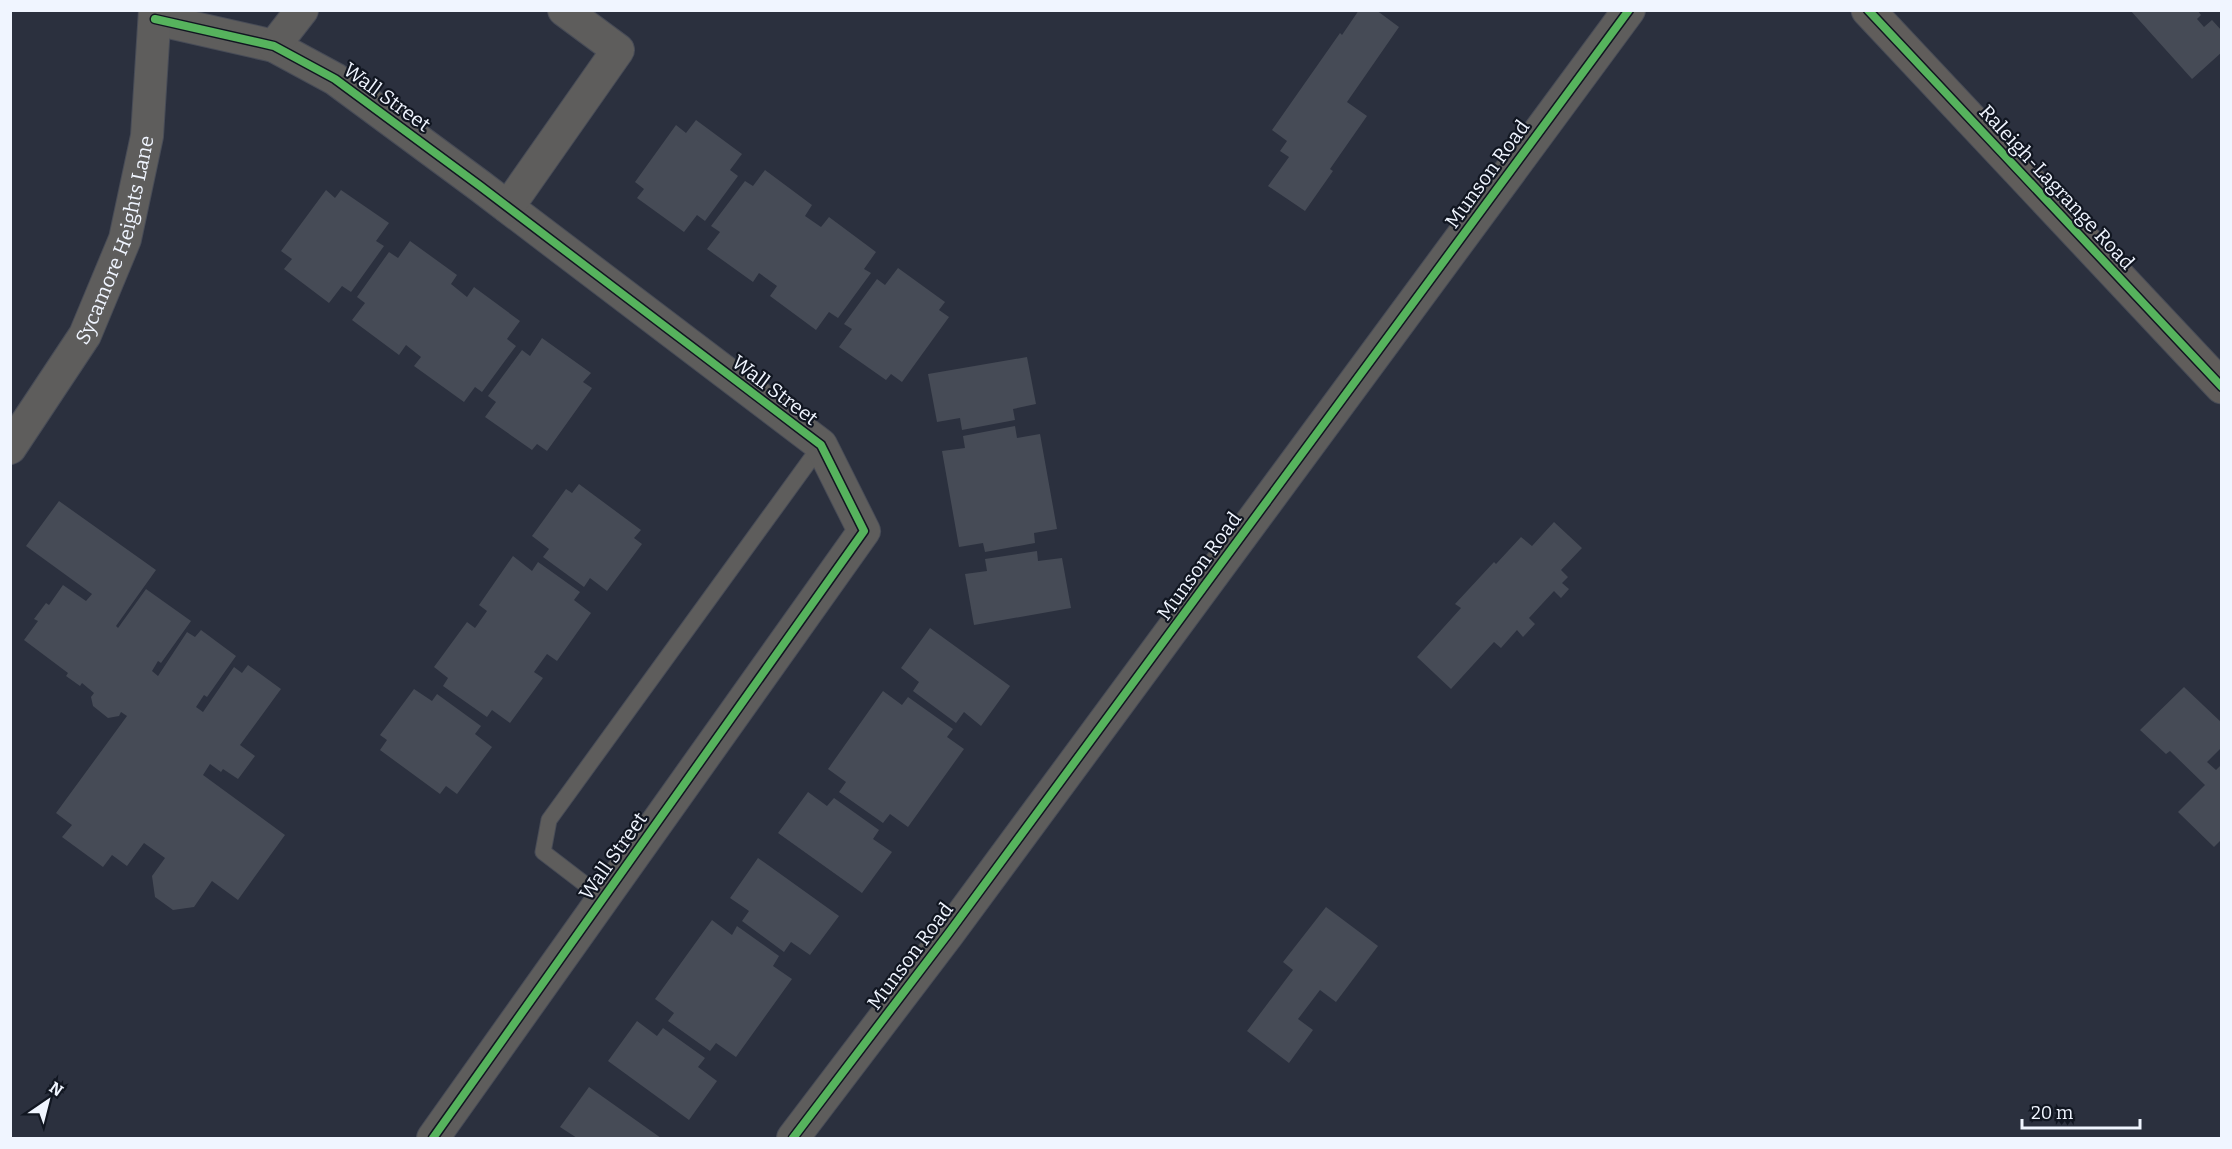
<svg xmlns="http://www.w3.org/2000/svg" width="2232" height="1149" font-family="Bitter,serif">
<rect width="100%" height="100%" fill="#2b303e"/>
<g fill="#464b56">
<path d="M 1359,10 L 1376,10 L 1399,27 L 1347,102 L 1367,116 L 1330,169 L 1333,171 L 1305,211 L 1268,186 L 1289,157 L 1280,151 L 1287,141 L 1272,130 L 1340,33 L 1342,35 Z"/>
<path d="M 2130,10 L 2197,10 L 2201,15 L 2197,19 L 2204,27 L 2212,20 L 2222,31 L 2222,52 L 2192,79 Z"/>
<path d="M 696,120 L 742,154 L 730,170 L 738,176 L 705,221 L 697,215 L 684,232 L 637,198 L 644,189 L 635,182 L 676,125 L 686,133 Z"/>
<path d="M 765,170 L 812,205 L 805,216 L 821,227 L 829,217 L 876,252 L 864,269 L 871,273 L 838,318 L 829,312 L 816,330 L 770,296 L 777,286 L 759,273 L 753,282 L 707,249 L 720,232 L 711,226 L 745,181 L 753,186 Z"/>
<path d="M 326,190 L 335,198 L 341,190 L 389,223 L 376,241 L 384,246 L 351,292 L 342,286 L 329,303 L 284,269 L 292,259 L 281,251 Z"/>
<path d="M 410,241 L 457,275 L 451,284 L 467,297 L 474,287 L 520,321 L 507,339 L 516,346 L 482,392 L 475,387 L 464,402 L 414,366 L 421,357 L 406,345 L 399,355 L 352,320 L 365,303 L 357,297 L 389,252 L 398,258 Z"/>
<path d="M 898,268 L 945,302 L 939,310 L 949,317 L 902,382 L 891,374 L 886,380 L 839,347 L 852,329 L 844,324 L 877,279 L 885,285 Z"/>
<path d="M 542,338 L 591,373 L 583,382 L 592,388 L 547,451 L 537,444 L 532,450 L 485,417 L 496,402 L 488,396 L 522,350 L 530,356 Z"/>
<path d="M 1027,357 L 1036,404 L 1013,409 L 1015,420 L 962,430 L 960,418 L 937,422 L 928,374 Z"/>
<path d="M 1015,426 L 1017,438 L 1040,434 L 1057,529 L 1034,533 L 1035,543 L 985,552 L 983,543 L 959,547 L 942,451 L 965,448 L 963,436 Z"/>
<path d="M 579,484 L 641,530 L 634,538 L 642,544 L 607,591 L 590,578 L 584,587 L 543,557 L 549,549 L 532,536 L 566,489 L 572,493 Z"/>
<path d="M 59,501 L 156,570 L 116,626 L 118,628 L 146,589 L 191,621 L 161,663 L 158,661 L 152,671 L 158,676 L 187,632 L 195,637 L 201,630 L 236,656 L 207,697 L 204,695 L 196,707 L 203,712 L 234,667 L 242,673 L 248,665 L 281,689 L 240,745 L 255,756 L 238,779 L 223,769 L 221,772 L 210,764 L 203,775 L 285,835 L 238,900 L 212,881 L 194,907 L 173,910 L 155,897 L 152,876 L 165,858 L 144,843 L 127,866 L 112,855 L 103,867 L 62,837 L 72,825 L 56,813 L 127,716 L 121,712 L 119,716 L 108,718 L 93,706 L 91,697 L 94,693 L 82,683 L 80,686 L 66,676 L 68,673 L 24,640 L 38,621 L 34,619 L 46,603 L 49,605 L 63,585 L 86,601 L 92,594 L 26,546 Z"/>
<path d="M 1554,522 L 1582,548 L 1561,570 L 1568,577 L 1562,583 L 1569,589 L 1561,598 L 1554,591 L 1529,618 L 1535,624 L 1523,637 L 1517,630 L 1501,648 L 1494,642 L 1451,689 L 1417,657 L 1461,608 L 1455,604 L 1494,562 L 1496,564 L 1521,537 L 1532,546 Z"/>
<path d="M 1037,551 L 1038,561 L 1062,558 L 1071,608 L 974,625 L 965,574 L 987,571 L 985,559 Z"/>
<path d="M 513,556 L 532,571 L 538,562 L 580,592 L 574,600 L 591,613 L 557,661 L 547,654 L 534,672 L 543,678 L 510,723 L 492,710 L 487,717 L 443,686 L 448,678 L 434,667 L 467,622 L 475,628 L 487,611 L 479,605 Z"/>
<path d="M 930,628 L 1010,686 L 981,726 L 964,712 L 956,723 L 913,691 L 919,682 L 901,668 Z"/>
<path d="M 2184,687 L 2222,723 L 2222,747 L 2207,762 L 2216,770 L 2222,764 L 2222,839 L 2214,847 L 2178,812 L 2205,785 L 2170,751 L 2166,754 L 2140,730 Z"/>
<path d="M 414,689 L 432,701 L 437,694 L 481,726 L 475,734 L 492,747 L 457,794 L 446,786 L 440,794 L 380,750 L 387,740 L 380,735 Z"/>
<path d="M 883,691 L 902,705 L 908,697 L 953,729 L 947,737 L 964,749 L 908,827 L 890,814 L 883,823 L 839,792 L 846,782 L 828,769 Z"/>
<path d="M 808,792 L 827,806 L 834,798 L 879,830 L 873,839 L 892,852 L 862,893 L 778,833 Z"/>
<path d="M 758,858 L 839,916 L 810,955 L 791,942 L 784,952 L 742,921 L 749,911 L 730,898 Z"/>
<path d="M 1326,907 L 1378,946 L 1336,1002 L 1320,990 L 1298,1019 L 1313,1030 L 1289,1063 L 1247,1031 L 1293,970 L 1283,962 Z"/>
<path d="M 712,920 L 732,935 L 737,926 L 779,956 L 773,966 L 792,979 L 736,1057 L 716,1043 L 710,1051 L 668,1021 L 674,1013 L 655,999 Z"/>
<path d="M 637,1021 L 657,1036 L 663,1028 L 705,1058 L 698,1067 L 717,1081 L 689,1120 L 608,1061 Z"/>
<path d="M 589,1087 L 661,1138 L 577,1138 L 560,1127 Z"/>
</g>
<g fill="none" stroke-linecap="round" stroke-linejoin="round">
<defs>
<path id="lane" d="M 603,898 L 543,852 L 549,820 L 821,445"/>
<g id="street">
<path d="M 155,19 L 274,46 L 335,79 L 480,186 L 821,445 L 864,531 L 433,1138"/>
<path d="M 274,46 L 302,10"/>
<path d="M 508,207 L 618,50 L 564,10"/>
<path id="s1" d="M 10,448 L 85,335 L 125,239 L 147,136 L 155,10"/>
<path d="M 793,1138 L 948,934 L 1629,10"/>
</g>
<path id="secondary" d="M 1868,10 L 2222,387"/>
</defs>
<use href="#lane" stroke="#484c57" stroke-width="17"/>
<use href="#street" stroke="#484c57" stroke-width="34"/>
<use href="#secondary" stroke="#484c57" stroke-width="35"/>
<use href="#lane" stroke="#5e5d5c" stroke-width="15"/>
<use href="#street" stroke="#5e5d5c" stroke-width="32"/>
<use href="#secondary" stroke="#605d5b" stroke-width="33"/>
<defs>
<g id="cycleway">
<path d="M 1868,10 L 2222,387"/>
<path d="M 155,19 L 274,46 L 335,79 L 480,186 L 821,445 L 864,531 L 433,1138"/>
<path d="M 793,1138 L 948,934 L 1629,10"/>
</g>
</defs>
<use href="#cycleway" stroke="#111621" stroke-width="11"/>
<use href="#cycleway" stroke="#56b35d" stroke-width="8"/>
</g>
<g text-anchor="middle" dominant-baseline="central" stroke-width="4.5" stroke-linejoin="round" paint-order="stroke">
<g font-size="20" fill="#f0f5ff" stroke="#111621">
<text transform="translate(387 97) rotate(36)">Wall Street</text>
<text transform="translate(1487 174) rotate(-54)">Munson Road</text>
<text transform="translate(2057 187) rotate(47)">Raleigh-Lagrange Road</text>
<text stroke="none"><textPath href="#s1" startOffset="236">Sycamore Heights Lane</textPath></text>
<text transform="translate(775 390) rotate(37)">Wall Street</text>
<text transform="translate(1199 566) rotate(-54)">Munson Road</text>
<text transform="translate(613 856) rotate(-55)">Wall Street</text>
<text transform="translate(910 956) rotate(-53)">Munson Road</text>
</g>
</g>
<rect width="2232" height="1149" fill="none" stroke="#f0f5ff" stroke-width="24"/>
<g transform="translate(48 1101) rotate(35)" stroke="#111621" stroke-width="4.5" paint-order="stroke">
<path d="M0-4.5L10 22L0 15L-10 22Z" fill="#f0f5ff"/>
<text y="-9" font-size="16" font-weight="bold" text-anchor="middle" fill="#f0f5ff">N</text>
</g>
<path d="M2022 1119v9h118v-9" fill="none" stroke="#f0f5ff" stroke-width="3"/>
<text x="2031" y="1119" font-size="18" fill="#f0f5ff" stroke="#111621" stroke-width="4.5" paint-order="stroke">20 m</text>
</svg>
